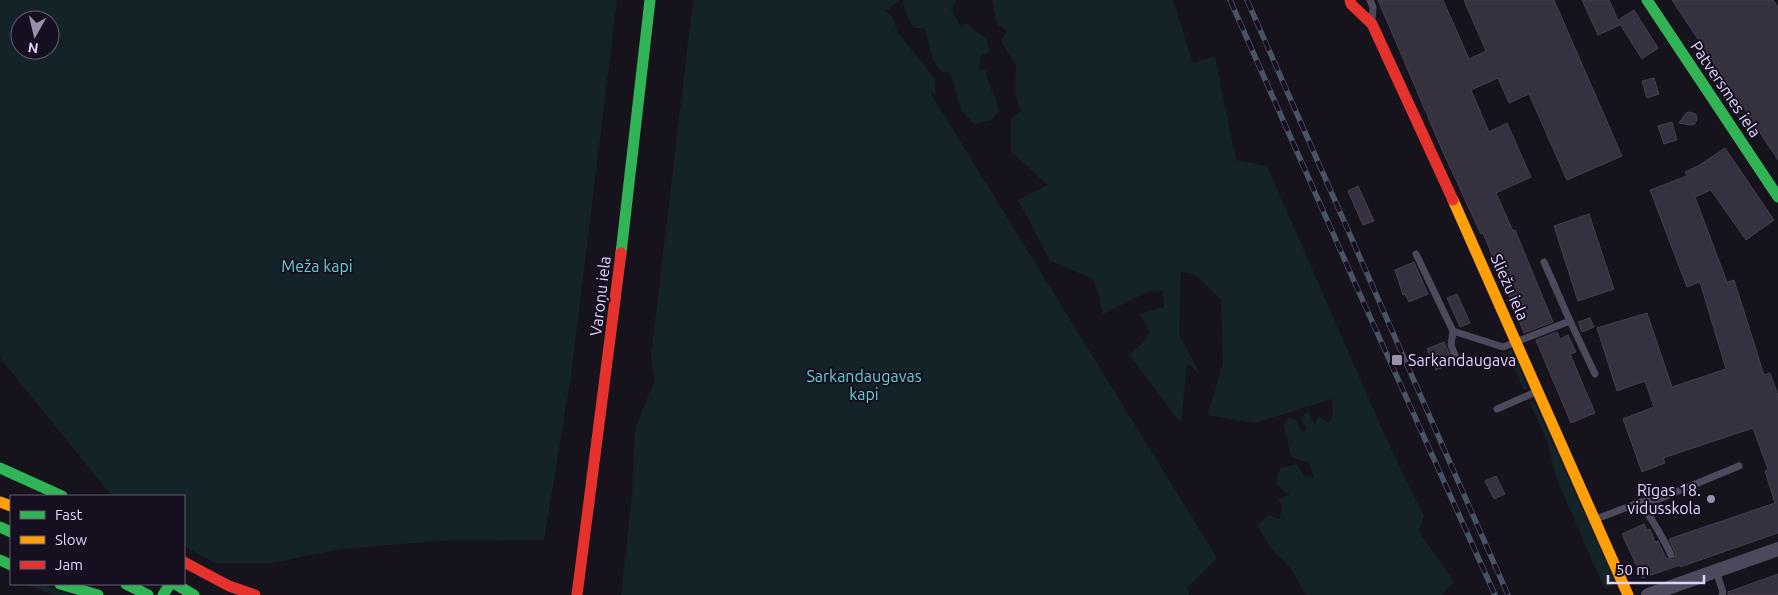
<svg xmlns="http://www.w3.org/2000/svg" width="1778" height="595" font-family="Ubuntu,sans-serif">
<rect width="100%" height="100%" fill="#17131c"/>
<g fill="#142327" fill-rule="evenodd">
<path d="M 0,0 L 617,0 L 571,376 L 544,540 L 439,541 L 340,549 L 272,563 L 214,563 L 184,546 L 184,496 L 112,496 L 0,358 ZM 20,20 L 50,20 L 50,50 L 20,50 Z"/>
<path d="M 693,0 L 901,0 L 885,11 L 892,17 L 897,31 L 935,79 L 935,95 L 928,89 L 1217,558 L 1188,587 L 1189,595 L 621,595 L 632,495 L 635,428 L 655,380 L 651,356 Z"/>
<path d="M 902,0 L 955,0 L 956,1 L 951,9 L 962,29 L 966,23 L 982,36 L 986,37 L 989,52 L 982,55 L 978,69 L 986,70 C 986,87 997,93 999,111 L 991,120 L 974,124 L 961,110 L 950,71 L 943,73 L 933,60 L 925,28 L 914,28 L 907,16 Z"/>
<path d="M 992,0 L 1173,0 L 1193,63 L 1215,56 L 1236,160 L 1267,166 L 1390,447 L 1424,516 L 1419,532 L 1454,581 L 1442,594 L 1443,595 L 1306,595 L 1291,569 L 1271,548 L 1257,526 L 1268,515 L 1280,519 L 1282,505 L 1277,499 L 1290,495 L 1277,485 L 1277,475 L 1281,468 L 1297,464 L 1304,476 L 1314,477 L 1308,462 L 1296,459 L 1291,456 L 1284,425 L 1289,417 L 1297,420 L 1301,432 L 1307,430 L 1301,418 L 1308,411 L 1315,425 L 1318,416 L 1329,423 L 1333,414 L 1332,399 L 1255,423 L 1207,415 L 1223,364 L 1221,300 L 1196,275 L 1181,272 L 1179,334 L 1200,374 L 1187,364 L 1181,424 L 1129,354 L 1142,344 L 1150,332 L 1140,314 L 1164,307 L 1163,291 L 1147,292 L 1103,314 L 1094,279 L 1050,261 L 1018,200 L 1048,185 L 1011,152 L 1011,119 L 1021,110 L 1015,94 L 1016,66 L 1001,41 L 1007,30 L 997,25 Z"/>
<path d="M 1512,350 L 1528,388 L 1524,390 L 1507,352 Z"/>
<path d="M 1534,401 L 1616,583 L 1607,588 L 1604,586 L 1597,572 L 1554,472 L 1549,446 L 1530,403 Z"/>
<path d="M 24,584 L 40,584 L 72,595 L 54,595 Z"/>
</g>
<g fill="#36313e" stroke="#453e4f">
<path d="M 1378,0 L 1443,0 L 1469,59 L 1486,51 L 1464,0 L 1554,0 L 1622,156 L 1567,180 L 1529,94 L 1509,103 L 1498,78 L 1471,90 L 1489,132 L 1507,123 L 1531,177 L 1496,193 L 1513,231 L 1515,230 L 1553,322 L 1524,333 L 1483,233 L 1481,234 L 1443,152 Z"/>
<path d="M 1582,0 L 1609,0 L 1618,20 L 1634,10 L 1658,48 L 1642,59 L 1618,21 L 1620,25 L 1598,35 Z"/>
<path d="M 1672,0 L 1773,0 L 1778,7 L 1778,160 Z"/>
<path d="M 1654,78 L 1659,94 L 1647,98 L 1642,81 Z"/>
<path d="M 1689,112 L 1696,114 L 1697,119 L 1695,124 L 1691,125 L 1679,123 L 1686,113 Z"/>
<path d="M 1672,122 L 1677,140 L 1664,144 L 1658,126 Z"/>
<path d="M 1725,148 L 1774,220 L 1746,240 L 1711,190 L 1695,197 L 1727,282 L 1734,280 L 1764,375 L 1770,373 L 1778,395 L 1778,533 L 1680,567 L 1680,565 L 1642,578 L 1622,534 L 1644,524 L 1647,530 L 1650,529 L 1655,542 L 1658,541 L 1666,558 L 1673,560 L 1676,555 L 1669,539 L 1775,503 L 1765,471 L 1768,469 L 1753,428 L 1663,458 L 1665,463 L 1642,472 L 1623,419 L 1654,407 L 1645,381 L 1617,391 L 1597,328 L 1647,313 L 1672,387 L 1726,369 L 1700,282 L 1687,287 L 1650,190 L 1687,176 L 1685,172 L 1698,166 Z"/>
<path d="M 1358,186 L 1374,221 L 1363,225 L 1348,191 Z"/>
<path d="M 1589,214 L 1614,289 L 1578,301 L 1554,226 Z"/>
<path d="M 1414,262 L 1428,294 L 1409,302 L 1405,294 L 1403,295 L 1395,270 Z"/>
<path d="M 1457,294 L 1470,323 L 1460,327 L 1447,298 Z"/>
<path d="M 1590,318 L 1594,327 L 1582,332 L 1578,322 Z"/>
<path d="M 1557,332 L 1560,339 L 1568,335 L 1576,352 L 1570,354 L 1595,413 L 1571,423 L 1536,340 Z"/>
<path d="M 1444,342 L 1453,363 L 1436,370 L 1427,349 Z"/>
<path d="M 1496,476 L 1505,494 L 1494,499 L 1485,481 Z"/>
<path d="M 1778,574 L 1778,595 L 1728,595 L 1728,592 Z"/>
</g>
<g fill="none" stroke-linecap="round" stroke-linejoin="round">
<g stroke="#4d495c" stroke-width="7">
<path d="M 1370,0 L 1373,7 L 1372,21"/>
<path d="M 1416,254 L 1453,331 L 1451,345 L 1456,358"/>
<path d="M 1570,321 L 1595,374"/>
<path d="M 1453,331 L 1503,347 L 1570,321 L 1544,262"/>
<path d="M 1497,409 L 1538,391"/>
<path d="M 1641,502 C 1651,520 1663,536 1671,555"/>
<path d="M 1596,519 L 1641,502 L 1659,499 L 1739,466"/>
<path d="M 1716,571 L 1723,592 L 1722,595"/>
</g>
<path stroke="#4d495c" stroke-width="14" d="M 1648,595 L 1778,549"/>
<g stroke="#30b455" stroke-width="11">
<path d="M 1647,0 L 1778,197"/>
<path d="M 621,253 L 650,0"/>
<path d="M 0,468 L 62,496"/>
<path d="M 0,527 L 11,532"/>
<path d="M 0,560 L 11,565"/>
<path d="M 60,584 L 98,595"/>
<path d="M 126,584 L 148,595"/>
<path d="M 175,584 L 194,595"/>
<path d="M 163,595 L 170,584"/>
</g>
<g stroke="#ff9f0a" stroke-width="11">
<path d="M 1453,200 L 1628,595"/>
<path d="M 0,502 L 11,506"/>
</g>
<g stroke="#e5322d" stroke-width="11">
<path d="M 1350,0 L 1351,4 L 1372,24 L 1453,200"/>
<path d="M 184,562 L 229,586 L 255,595"/>
<path d="M 577,595 L 621,253"/>
</g>
<defs>
<g id="rail">
<path d="M 1230,0 L 1362,299 L 1495,595"/>
<path d="M 1247,0 L 1508,595"/>
</g>
</defs>
<use href="#rail" stroke="#485465" stroke-width="5.5"/>
<use href="#rail" stroke="#160f20" stroke-width="4" stroke-dasharray="11" stroke-linecap="butt"/>
</g>
<g fill="#9a90ac" stroke="#160f20" stroke-width="2">
<rect x="1391" y="354" width="12" height="12" rx="2.5"/>
<circle cx="1711" cy="499" r="5"/>
</g>
<g text-anchor="middle" dominant-baseline="central" stroke-width="4" stroke-linejoin="round" paint-order="stroke">
<g font-size="16" fill="#e0d3fa" stroke="#160f20">
<text transform="translate(1726 89) rotate(56)">Patversmes iela</text>
<text transform="translate(1510 287) rotate(66)">Sliežu iela</text>
<text transform="translate(600 296) rotate(-83)">Varoņu iela</text>
</g>
<g font-size="16" fill="#67d2ce" stroke="#160f20">
<text x="317" y="266">Meža kapi</text>
<text x="864" y="376">Sarkandaugavas<tspan x="864" dy="18">kapi</tspan></text>
</g>
<g font-size="16" fill="#e0d3fa" stroke="#160f20" text-anchor="start">
<text x="1408" y="360">Sarkandaugava</text>
<text x="1701" y="490" text-anchor="end">Rīgas 18.<tspan x="1701" dy="18">vidusskola</tspan></text>
</g>
</g>
<rect x="10" y="495" width="175" height="90" fill="#160f20" stroke="#675d77"/>
<rect x="20" y="511" width="25" height="8" fill="#30b455" stroke="#675d77"/>
<text x="55" y="520" font-size="15" fill="#e0d3fa">Fast</text>
<rect x="20" y="536" width="25" height="8" fill="#ff9f0a" stroke="#675d77"/>
<text x="55" y="545" font-size="15" fill="#e0d3fa">Slow</text>
<rect x="20" y="561" width="25" height="8" fill="#e5322d" stroke="#675d77"/>
<text x="55" y="570" font-size="15" fill="#e0d3fa">Jam</text>
<g transform="translate(35 35) rotate(188)"><circle r="24" fill="#160f20" stroke="#675d77"/>
<path d="M0-4L9 19L0 12L-9 19Z" fill="#9a90ac"/>
<text y="-8" font-size="14" font-weight="bold" text-anchor="middle" fill="#e0d3fa">N</text>
</g>
<path d="M1608 575v8h96v-8" fill="none" stroke="#e0d3fa" stroke-width="2.5"/>
<text x="1616" y="575" font-size="15" fill="#e0d3fa" stroke="#160f20" stroke-width="4" paint-order="stroke">50 m</text>
</svg>
